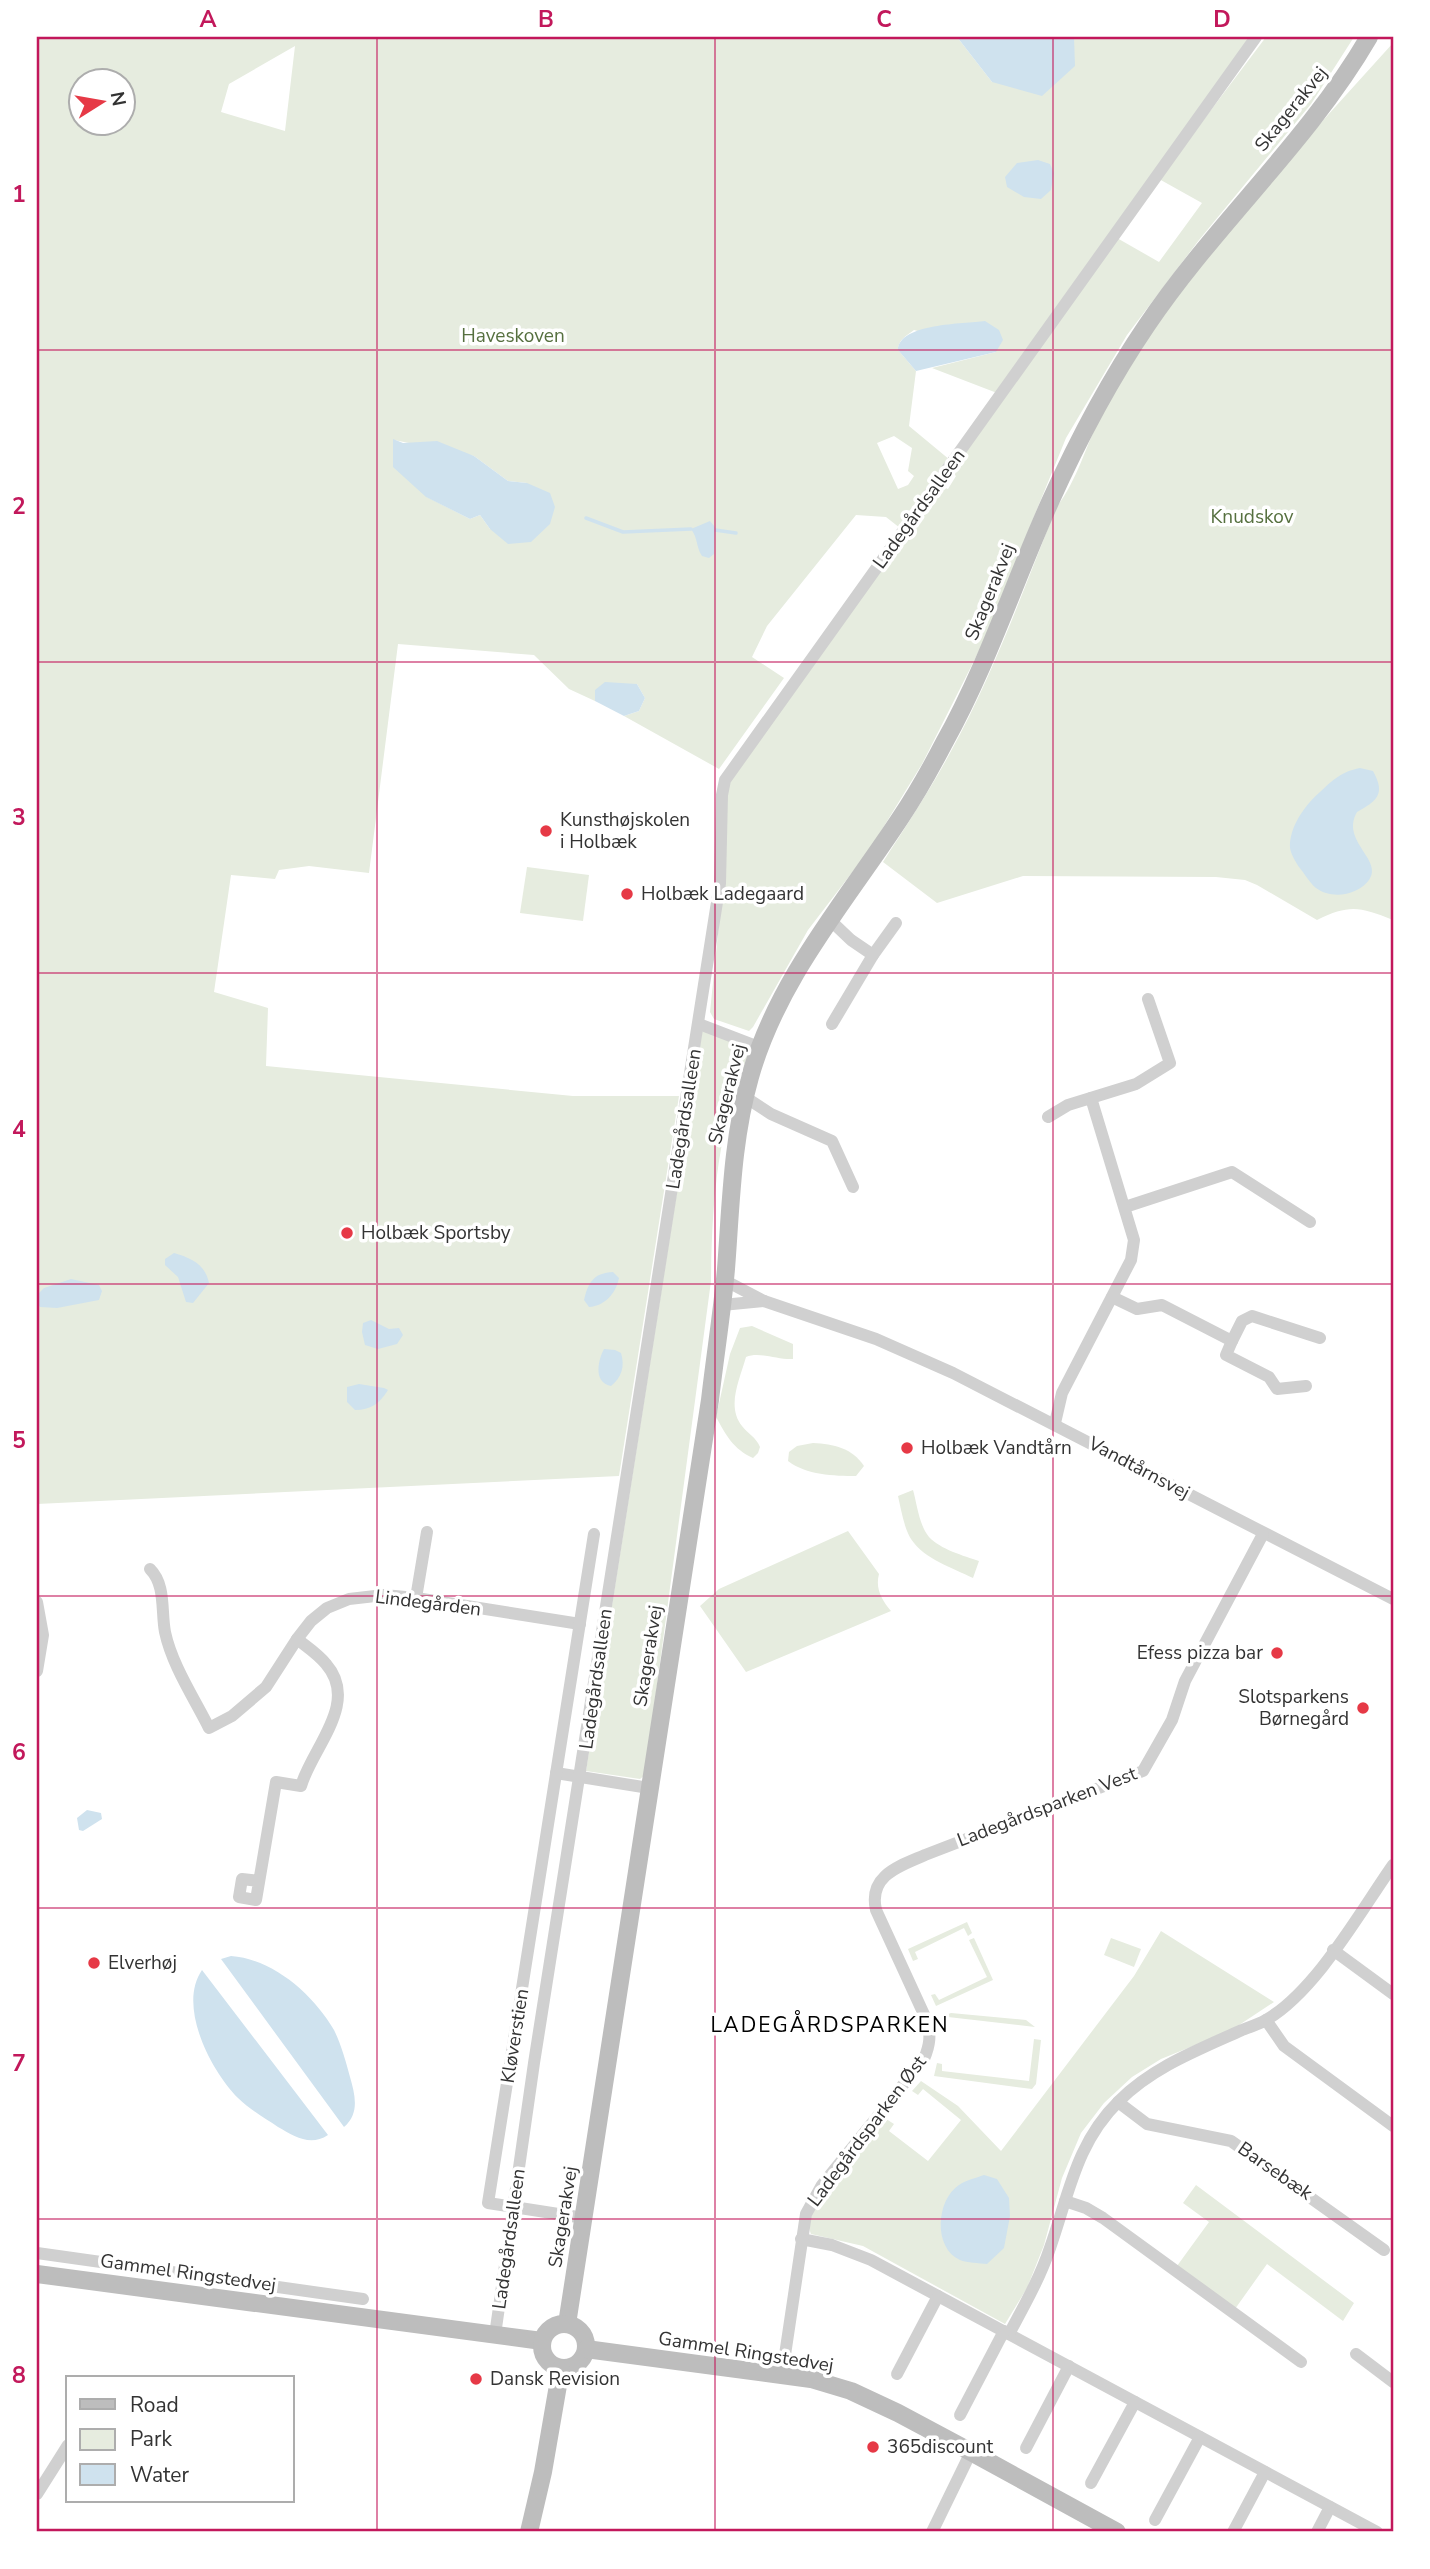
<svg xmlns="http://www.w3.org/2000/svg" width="1430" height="2569" font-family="'Nunito Sans',sans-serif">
<rect width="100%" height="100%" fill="#fff"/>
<g fill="#e6ecdf" fill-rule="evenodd">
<path d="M 37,37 L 957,37 L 992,82 L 1074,66 L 1074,37 L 1251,37 L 997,393 L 932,368 L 996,352 L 914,330 C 906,336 898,340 898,350 L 916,371 L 909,426 L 950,460 L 900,528 L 886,517 L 856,515 L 767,626 L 752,657 L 784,678 L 719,769 L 624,716 L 639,711 L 645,698 L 637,684 L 595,690 L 595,701 L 569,689 L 534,655 L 398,644 L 369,873 L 309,866 L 279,870 L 275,879 L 231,875 L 214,992 L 268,1008 L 266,1066 L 573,1096 L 679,1096 L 619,1476 L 37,1504 ZM 295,46 L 285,131 L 221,112 L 229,84 ZM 80,80 L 122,80 L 122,122 L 80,122 ZM 894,436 L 912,448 L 908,471 L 914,476 L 908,485 L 898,489 L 877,443 ZM 394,440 L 474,456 L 508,481 L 527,483 L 490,529 L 480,515 L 470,519 L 427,497 Z"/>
<path d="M 1266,37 L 1354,37 L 1311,104 L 1199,240 L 1127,335 L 1066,438 L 980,649 L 922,764 L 870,849 L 808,930 L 753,1027 L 749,1031 L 714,1019 L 710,1012 L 720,914 L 724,795 L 734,773 L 941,486 L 948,489 L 956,476 L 951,471 L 1117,238 L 1159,262 L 1202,203 L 1159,179 Z"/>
<path d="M 1393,43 L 1393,920 C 1360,907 1350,904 1317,920 L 1257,885 L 1245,880 L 1216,877 L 1023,876 L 937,903 L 883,862 C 906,826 930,790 950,753 C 993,675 1023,591 1056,508 C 1078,479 1086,445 1102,413 C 1113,392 1127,370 1140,349 C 1213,238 1304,142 1393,43 Z"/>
<path d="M 527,867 L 589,875 L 583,921 L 520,913 Z"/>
<path d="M 705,1031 L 740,1044 L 748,1055 C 717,1132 712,1200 711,1281 L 645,1775 L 640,1779 L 586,1771 L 702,1032 Z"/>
<path d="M 752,1326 L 793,1344 L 793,1359 C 778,1360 759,1351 746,1357 C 740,1379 726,1406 742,1426 C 748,1434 756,1437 760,1447 L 758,1453 L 753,1458 C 733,1449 726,1435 716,1417 L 730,1354 L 740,1328 Z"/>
<path d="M 813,1443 C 834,1444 852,1448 864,1466 L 856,1476 C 834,1476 806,1475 788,1461 L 789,1452 L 797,1446 Z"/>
<path d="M 913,1490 C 917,1504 919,1525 929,1537 C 940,1549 964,1556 979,1561 L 973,1578 C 953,1568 924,1559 911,1539 C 904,1528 901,1509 898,1496 Z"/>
<path d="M 848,1531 L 879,1574 C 875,1589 882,1600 891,1611 L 746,1672 L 700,1606 L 719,1589 Z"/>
<path d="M 967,1922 L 972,1933 L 968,1936 L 964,1928 L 915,1952 L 918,1959 L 913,1961 L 908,1949 Z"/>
<path d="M 1161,1931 L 1274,2002 L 1230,2031 L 1161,2059 L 1132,2077 L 1104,2103 L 1081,2133 L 1062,2178 L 1044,2245 L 1027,2288 L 1005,2324 L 863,2246 L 811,2234 C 799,2208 866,2138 883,2117 L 894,2124 L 889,2131 L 928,2161 L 961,2120 L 923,2089 L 918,2095 L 912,2091 L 921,2081 L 958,2106 L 1001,2151 L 1134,1976 Z"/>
<path d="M 974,1938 L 993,1980 L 936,2006 L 931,1995 L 935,1994 L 939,2000 L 987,1977 L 969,1940 Z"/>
<path d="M 1111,1938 L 1141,1949 L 1134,1967 L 1104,1955 Z"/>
<path d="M 951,2013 L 1026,2020 L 1035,2027 L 948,2017 L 947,2024 L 943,2016 Z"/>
<path d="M 1034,2039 L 1041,2040 L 1036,2084 L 1032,2089 L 934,2076 L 937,2063 L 942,2064 L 942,2071 L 1029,2081 Z"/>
<path d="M 1196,2185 L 1354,2303 L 1343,2321 L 1267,2264 L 1235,2309 L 1177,2266 L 1209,2222 L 1183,2203 Z"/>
</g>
<g fill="#cfe2ee">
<path d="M 957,37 L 1074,37 L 1075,66 L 1042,96 L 992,82 Z"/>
<path d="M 1038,160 L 1050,164 L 1054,173 L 1051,190 L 1041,199 L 1024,197 L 1007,187 L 1005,177 L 1017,163 Z"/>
<path d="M 985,321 L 999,330 L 1003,340 L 996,352 L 916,371 L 898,350 C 899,323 964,324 985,321 Z"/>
<path d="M 393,439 L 403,443 L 437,441 L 474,456 L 508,481 L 527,483 L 550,493 L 555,507 L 550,524 L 531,542 L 508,544 L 490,529 L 480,515 L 470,519 L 426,497 L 393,467 Z"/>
<path d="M 710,521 L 715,527 L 714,554 L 709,558 L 702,556 C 696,547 698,538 691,529 Z"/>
<path d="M 605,682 L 637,684 L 645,698 L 639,711 L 624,716 L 595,701 L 595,690 Z"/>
<path d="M 1360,768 L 1373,771 C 1386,794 1377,801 1357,812 C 1340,841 1384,860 1369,880 C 1358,895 1332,900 1316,888 C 1310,883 1304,873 1299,867 C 1295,861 1291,854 1290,848 C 1289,827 1305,805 1320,792 C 1334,779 1341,772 1360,768 Z"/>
<path d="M 174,1253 C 191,1258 205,1264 209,1283 L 193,1303 L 186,1302 L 178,1277 L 165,1265 L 165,1259 Z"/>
<path d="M 613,1272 L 619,1278 C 616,1293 605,1306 589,1307 L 584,1300 C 588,1282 594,1273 613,1272 Z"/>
<path d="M 71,1279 L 99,1285 L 102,1291 L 99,1300 L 57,1308 L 40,1307 L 37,1303 L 37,1295 L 44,1288 Z"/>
<path d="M 371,1320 L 389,1329 L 399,1328 L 403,1335 L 397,1344 L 378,1349 L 365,1345 L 362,1332 L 363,1323 Z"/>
<path d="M 604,1349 L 615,1350 L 621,1353 C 625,1366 622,1377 611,1386 C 594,1383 597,1362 604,1349 Z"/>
<path d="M 359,1384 L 384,1388 L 388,1390 C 379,1404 371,1410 355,1410 L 347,1402 L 347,1387 Z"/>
<path d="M 87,1810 L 101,1813 L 102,1819 L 83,1831 L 79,1830 L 77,1818 Z"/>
<path d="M 231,1956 C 273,1959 313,1994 334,2030 C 341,2044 346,2062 350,2077 C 355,2095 360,2113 344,2127 L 221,1959 Z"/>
<path d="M 202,1970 L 328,2135 C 310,2147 294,2136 278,2127 C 265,2118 249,2109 238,2098 C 211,2071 177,2006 202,1970 Z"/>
<path d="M 984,2175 L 997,2179 L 1009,2198 L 1010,2216 L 1004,2248 L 987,2264 C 979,2263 967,2263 960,2260 C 933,2248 936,2200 959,2185 C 966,2180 976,2178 984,2175 Z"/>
</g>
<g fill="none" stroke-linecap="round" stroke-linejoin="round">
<g stroke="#cfe2ee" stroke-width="3.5">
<path d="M 586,518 L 623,532 L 691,529"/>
<path d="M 715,530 L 736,533"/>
</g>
<g stroke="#d0d0d0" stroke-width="12">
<path d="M 830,920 L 851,940 L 873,955"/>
<path d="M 699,1024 L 759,1047"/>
<path d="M 832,1024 L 873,955 L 896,923"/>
<path d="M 745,1097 L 771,1114 L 832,1141 L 853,1187"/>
<path d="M 1048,1117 L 1068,1105 L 1136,1084 L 1170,1063 L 1148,999"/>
<path d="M 1125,1207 L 1232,1172 L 1310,1222"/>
<path d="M 724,1280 L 764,1301 L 876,1339 L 953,1373 L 1393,1599"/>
<path d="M 1112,1297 L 1137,1309 L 1162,1305 L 1232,1341 L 1226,1355 L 1269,1377 L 1277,1389 L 1306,1386"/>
<path d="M 722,1305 L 764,1301"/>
<path d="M 1232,1341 L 1242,1321 L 1252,1316 L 1320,1338"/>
<path d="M 1055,1423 L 1062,1393 L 1131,1260 L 1134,1240 L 1091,1098"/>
<path d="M 150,1569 C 166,1585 161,1611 165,1632 C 172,1665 194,1698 209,1728 L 232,1716 L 266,1687 L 297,1639 L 311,1621 L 327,1608 L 349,1599 L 384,1595 L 416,1598 L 580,1624"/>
<path d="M 416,1598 L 427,1532"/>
<path d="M 37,1602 L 43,1635 L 37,1671"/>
<path d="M 556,1773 L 649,1788"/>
<path d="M 259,1881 L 242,1879 L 239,1897 L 256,1900 L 276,1782 L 301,1786 C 312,1748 360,1703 326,1664 C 318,1654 307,1647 297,1639"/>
<path d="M 1333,1950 L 1393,1994"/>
<path d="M 1266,2020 L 1284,2046 L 1393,2126"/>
<path d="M 1118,2102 L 1147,2124 L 1231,2141 L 1384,2250"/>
<path d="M 1065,2201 L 1086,2208 L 1103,2218 L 1301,2362"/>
<path d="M 584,2218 L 488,2203 L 594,1534"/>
<path d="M 801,2239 L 832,2245 L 871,2260 L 1377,2532"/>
<path d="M 37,2253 L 363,2299"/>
<path d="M 1009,2334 C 1024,2306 1040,2278 1050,2248 C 1069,2194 1076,2143 1119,2101 C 1153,2067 1198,2050 1242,2030 C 1250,2027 1259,2024 1266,2020 C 1316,1991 1360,1912 1393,1865"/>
<path d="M 495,2335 L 534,2063 L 720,883 L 722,795 L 725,780 L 1256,37"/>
<path d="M 1356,2354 L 1393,2382"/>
<path d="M 897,2374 L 938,2296"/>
<path d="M 782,2375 L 806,2214 L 822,2185 L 924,2059 C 930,2045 931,2035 927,2021 L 876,1910 C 868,1875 900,1866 925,1855 L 1143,1771 L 1172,1720 L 1185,1681 L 1263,1534"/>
<path d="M 960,2415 L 1004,2331"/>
<path d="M 1026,2448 L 1069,2366"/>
<path d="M 1091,2483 L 1135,2402"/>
<path d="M 37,2494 L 68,2445"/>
<path d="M 1155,2520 L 1200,2437"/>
<path d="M 932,2532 L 971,2452"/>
<path d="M 1233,2532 L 1265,2472"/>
<path d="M 1317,2532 L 1330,2507"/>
</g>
<g stroke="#bdbdbd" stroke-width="18">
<path d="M 37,2274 L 542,2341"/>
<path d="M 567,2324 L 710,1400 C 715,1356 722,1313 726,1269 C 731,1204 732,1140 750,1077 C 778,978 846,901 901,817 C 917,793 931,768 944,743 C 987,666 1014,582 1050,502 C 1078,440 1109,381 1147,325 C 1215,224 1308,142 1369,37"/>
<circle cx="564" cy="2346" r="22"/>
<path d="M 586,2349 L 811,2379 L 851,2391 L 898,2413 L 971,2452 L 1117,2532"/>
<path d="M 529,2532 L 543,2472 L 561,2368"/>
</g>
</g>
<path fill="none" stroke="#c2185b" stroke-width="2" stroke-opacity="0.55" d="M 377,37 L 377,2532M 715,37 L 715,2532M 1053,37 L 1053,2532M 37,350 L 1393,350M 37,662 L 1393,662M 37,973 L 1393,973M 37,1284 L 1393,1284M 37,1596 L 1393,1596M 37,1908 L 1393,1908M 37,2219 L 1393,2219"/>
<g fill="#e63946" stroke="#fff" stroke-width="2.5">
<circle cx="546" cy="831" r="7"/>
<circle cx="627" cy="894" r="7"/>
<circle cx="347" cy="1233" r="7"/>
<circle cx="907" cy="1448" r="7"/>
<circle cx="1277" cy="1653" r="7"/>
<circle cx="1363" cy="1708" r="7"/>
<circle cx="94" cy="1963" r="7"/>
<circle cx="476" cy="2379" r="7"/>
<circle cx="873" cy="2447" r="7"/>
</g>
<g text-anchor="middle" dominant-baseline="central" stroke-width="7" stroke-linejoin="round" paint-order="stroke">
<g font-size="19" fill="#333" stroke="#fff">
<text transform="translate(1291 109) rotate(-51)">Skagerakvej</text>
<text transform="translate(919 509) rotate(-54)">Ladegårdsalleen</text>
<text transform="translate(990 592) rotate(-68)">Skagerakvej</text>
<text transform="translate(727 1094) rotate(-76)">Skagerakvej</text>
<text transform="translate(684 1119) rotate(-81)">Ladegårdsalleen</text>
<text transform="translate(1139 1468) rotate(28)">Vandtårnsvej</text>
<text transform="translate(428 1603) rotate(7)">Lindegården</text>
<text transform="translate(648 1656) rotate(-81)">Skagerakvej</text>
<text transform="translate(596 1679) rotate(-82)">Ladegårdsalleen</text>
<text transform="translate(1047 1807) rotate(-21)">Ladegårdsparken Vest</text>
<text transform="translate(515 2036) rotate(-81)">Kløverstien</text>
<text transform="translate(867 2131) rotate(-53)">Ladegårdsparken Øst</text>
<text transform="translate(1275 2171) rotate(35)">Barsebæk</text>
<text transform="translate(563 2217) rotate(-81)">Skagerakvej</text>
<text transform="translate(509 2239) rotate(-82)">Ladegårdsalleen</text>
<text transform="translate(188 2273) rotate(8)">Gammel Ringstedvej</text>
<text transform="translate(746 2352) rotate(9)">Gammel Ringstedvej</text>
</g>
<g font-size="19" fill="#56703f" stroke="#fff">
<text x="513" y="336">Haveskoven</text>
<text x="1252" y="517">Knudskov</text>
</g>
<g font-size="19" fill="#333" stroke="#fff" text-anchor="start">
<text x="560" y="820">Kunsthøjskolen<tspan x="560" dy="22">i Holbæk</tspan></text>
<text x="641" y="894">Holbæk Ladegaard</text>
<text x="361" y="1233">Holbæk Sportsby</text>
<text x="921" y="1448">Holbæk Vandtårn</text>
<text x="1263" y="1653" text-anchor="end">Efess pizza bar</text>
<text x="1349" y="1697" text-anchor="end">Slotsparkens<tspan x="1349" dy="22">Børnegård</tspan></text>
<text x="108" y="1963">Elverhøj</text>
<text x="490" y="2379">Dansk Revision</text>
<text x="887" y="2447">365discount</text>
</g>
<g font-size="21" letter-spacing="2" fill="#000" stroke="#fff">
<text x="830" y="2025">LADEGÅRDSPARKEN</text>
</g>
</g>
<rect width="1430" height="2569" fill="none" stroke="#ffffff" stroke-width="77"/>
<rect x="66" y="2376" width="228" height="126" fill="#ffffff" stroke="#adadad" stroke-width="2"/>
<rect x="80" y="2399" width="35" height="10" fill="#bdbdbd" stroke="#adadad" stroke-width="2"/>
<text x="130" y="2412" font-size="21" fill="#333333">Road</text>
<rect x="80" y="2429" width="35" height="21" fill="#e6ecdf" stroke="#adadad" stroke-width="2"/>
<text x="130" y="2446" font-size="21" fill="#333333">Park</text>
<rect x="80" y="2464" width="35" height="21" fill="#cfe2ee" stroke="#adadad" stroke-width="2"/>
<text x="130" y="2482" font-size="21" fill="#333333">Water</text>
<g transform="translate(102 102) rotate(79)"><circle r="33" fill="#ffffff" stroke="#adadad" stroke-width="2"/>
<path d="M0-5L12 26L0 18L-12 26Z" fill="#e63946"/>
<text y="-10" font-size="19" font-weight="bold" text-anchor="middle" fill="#333333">N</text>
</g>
<rect x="38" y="38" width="1354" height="2492" fill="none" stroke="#c2185b" stroke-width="2.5"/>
<g font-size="23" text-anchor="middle" font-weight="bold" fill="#c2185b">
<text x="208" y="27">A</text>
<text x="546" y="27">B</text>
<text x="884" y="27">C</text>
<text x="1222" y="27">D</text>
<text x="19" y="202">1</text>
<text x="19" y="514">2</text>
<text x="19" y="825">3</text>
<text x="19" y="1137">4</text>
<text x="19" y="1448">5</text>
<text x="19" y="1760">6</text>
<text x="19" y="2071">7</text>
<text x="19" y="2383">8</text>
</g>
</svg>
